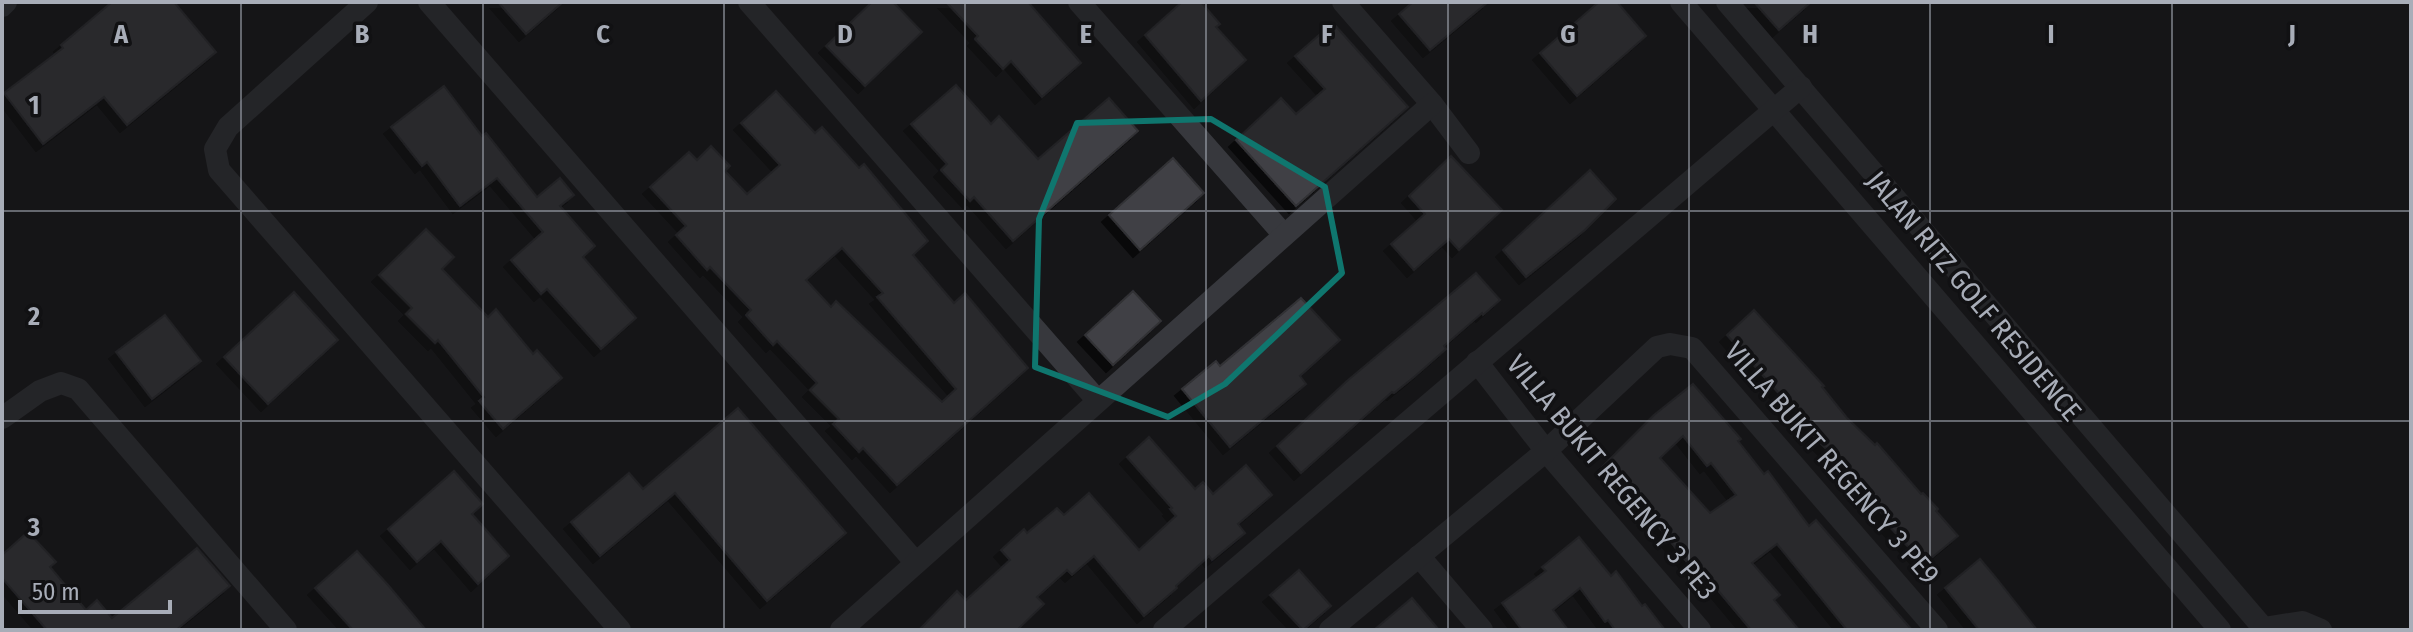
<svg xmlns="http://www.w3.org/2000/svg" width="2413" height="632" font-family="'Fira Sans Condensed',sans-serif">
<defs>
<filter id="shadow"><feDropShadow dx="-7" dy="7" stdDeviation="0" flood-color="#0009"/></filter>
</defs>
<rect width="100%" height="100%" fill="#161618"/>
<g fill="#404145" stroke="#303034" stroke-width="2" fill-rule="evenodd" filter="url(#shadow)">
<path d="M 112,2 L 174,2 L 216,52 L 127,125 L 104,97 L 43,144 L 4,93 L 63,48 L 61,45 Z"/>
<path d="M 498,2 L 563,2 L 526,34 Z"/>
<path d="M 872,2 L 893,2 L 922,32 L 865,86 L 826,46 Z"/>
<path d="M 946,2 L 1028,2 L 1081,63 L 1042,97 L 1011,61 L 1003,69 L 975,39 L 978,36 Z"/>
<path d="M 1182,2 L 1201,2 L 1220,24 L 1216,27 L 1246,60 L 1201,101 L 1145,35 Z"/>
<path d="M 1413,2 L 1488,2 L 1430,50 L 1399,14 Z"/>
<path d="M 1599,2 L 1617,2 L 1646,36 L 1577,96 L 1540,53 Z"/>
<path d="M 1754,2 L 1811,2 L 1779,30 Z"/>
<path d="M 1333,23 L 1408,107 L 1296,206 L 1236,140 L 1281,98 L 1296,114 L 1325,89 L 1295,56 Z"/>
<path d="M 956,85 L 991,124 L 999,116 L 1038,159 L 1109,98 L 1138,131 L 1013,241 L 974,197 L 970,201 L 941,170 L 947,164 L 911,124 Z"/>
<path d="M 444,86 L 482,136 L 486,133 L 537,197 L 560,178 L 574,195 L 560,206 L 595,246 L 583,257 L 636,318 L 601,349 L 547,289 L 541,294 L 511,260 L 543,232 L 497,178 L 460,206 L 427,162 L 422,166 L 391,127 Z"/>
<path d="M 776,91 L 815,133 L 822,127 L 859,168 L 864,164 L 928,241 L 913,255 L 954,303 L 965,293 L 1028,368 L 897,485 L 863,448 L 859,452 L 833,424 L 839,419 L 810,390 L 817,383 L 777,341 L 773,345 L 746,315 L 751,310 L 710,267 L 707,270 L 676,235 L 686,226 L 650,187 L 689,152 L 697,160 L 711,146 L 730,166 L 725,171 L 747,194 L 780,165 L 741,123 ZM 842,248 L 883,293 L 877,297 L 956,389 L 942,402 L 836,301 L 831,307 L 806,280 Z"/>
<path d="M 1451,156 L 1502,210 L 1459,250 L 1449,239 L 1414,270 L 1391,244 L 1425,214 L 1409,196 Z"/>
<path d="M 1173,158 L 1204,193 L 1140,250 L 1109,215 Z"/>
<path d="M 1590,170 L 1616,199 L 1585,230 L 1526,277 L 1503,250 Z"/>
<path d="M 426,229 L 454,257 L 442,269 L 488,317 L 496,309 L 533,354 L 537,350 L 562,378 L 503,429 L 479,401 L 484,397 L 438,340 L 435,343 L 406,314 L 412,308 L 379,275 Z"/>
<path d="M 1476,273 L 1500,300 L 1483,315 L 1482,313 L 1444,346 L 1446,349 L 1414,377 L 1394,393 L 1392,392 L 1301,473 L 1277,446 L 1347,381 Z"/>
<path d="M 1133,291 L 1161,321 L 1113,365 L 1085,335 Z"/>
<path d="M 294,292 L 338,340 L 268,404 L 224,357 Z"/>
<path d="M 1301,298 L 1340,340 L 1300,376 L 1306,384 L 1230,447 L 1182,389 L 1216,361 L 1220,366 Z"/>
<path d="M 1754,310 L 1824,386 L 1822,387 L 1847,418 L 1875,445 L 1877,443 L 1921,494 L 1923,493 L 1938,509 L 1936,511 L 1958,536 L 1924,564 L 1888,525 L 1890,523 L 1870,499 L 1873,497 L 1843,463 L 1842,464 L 1814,437 L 1799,416 L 1727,335 Z"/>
<path d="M 165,315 L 201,361 L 152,399 L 116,352 Z"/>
<path d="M 1693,384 L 1741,439 L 1738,441 L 1764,474 L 1768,471 L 1809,526 L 1816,520 L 1912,630 L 1847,630 L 1777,544 L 1752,563 L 1780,595 L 1774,600 L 1799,630 L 1751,630 L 1716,588 L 1711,592 L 1654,521 L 1602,467 L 1654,415 ZM 1683,436 L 1707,466 L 1711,463 L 1736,495 L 1710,513 L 1660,458 Z"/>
<path d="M 738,408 L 846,533 L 767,601 L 675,493 L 600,556 L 571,522 L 629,473 L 643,489 Z"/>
<path d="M 1149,437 L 1195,489 L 1203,482 L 1213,494 L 1246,465 L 1272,495 L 1238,524 L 1245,533 L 1212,560 L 1209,556 L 1176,586 L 1177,588 L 1144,616 L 1094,556 L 1072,575 L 1067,570 L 1037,597 L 1044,604 L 1017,630 L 919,630 L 957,591 L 966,600 L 1010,560 L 1001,550 L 1024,529 L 1027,533 L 1057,508 L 1064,515 L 1089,493 L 1139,550 L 1176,516 L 1170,509 L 1172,508 L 1127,457 Z"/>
<path d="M 454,471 L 483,504 L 472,514 L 509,556 L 478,584 L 441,541 L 417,562 L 388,529 Z"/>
<path d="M 28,532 L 56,562 L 50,567 L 86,610 L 97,600 L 112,618 L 197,548 L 230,586 L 176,630 L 47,630 L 2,578 L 2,555 Z"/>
<path d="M 1579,537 L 1611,576 L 1616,571 L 1642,606 L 1645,604 L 1665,630 L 1615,630 L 1608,620 L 1605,622 L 1580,588 L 1553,610 L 1568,630 L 1522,630 L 1502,603 L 1546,571 L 1542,567 Z"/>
<path d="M 357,551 L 388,585 L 426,630 L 353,630 L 315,588 Z"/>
<path d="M 1980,559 L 1996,578 L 2037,630 L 1979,630 L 1945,588 Z"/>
<path d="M 1299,570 L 1331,606 L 1303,630 L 1270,595 Z"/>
<path d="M 1412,598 L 1439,630 L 1374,630 Z"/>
</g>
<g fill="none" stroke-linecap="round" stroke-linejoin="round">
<g stroke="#37383d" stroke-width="22">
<path d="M 367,2 L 228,127 L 215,149 L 219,170 L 620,630"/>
<path d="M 429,2 L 916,563"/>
<path d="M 749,2 L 1098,401"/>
<path d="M 1079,2 L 1284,235"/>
<path d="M 1343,2 L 1432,104 L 1469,153"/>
<path d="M 1681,2 L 2220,630"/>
<path d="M 1727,2 L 2265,630"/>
<path d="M 2,6 L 6,2"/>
<path d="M 1477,362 L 1546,451 L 1700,630"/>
<path d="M 2,418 L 40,391 L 61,383 L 78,389 L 286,630"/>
<path d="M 1419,556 L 1482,630"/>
<path d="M 2264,628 L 2302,622 L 2321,630"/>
<path d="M 841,630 L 1432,104"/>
<path d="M 1164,630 L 1801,87"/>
<path d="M 1330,630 L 1546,451 L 1657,347 L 1670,344 L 1692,348 L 1937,630"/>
</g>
</g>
<path d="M0 0H2413V632H0ZM 1211,119 L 1325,187 L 1342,273 L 1225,384 L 1168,417 L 1035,367 L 1039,219 L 1077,123 Z" fill="#161618" fill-opacity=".55" fill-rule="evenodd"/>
<path fill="none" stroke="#0f766e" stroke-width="6" stroke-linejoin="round" d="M 1211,119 L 1325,187 L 1342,273 L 1225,384 L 1168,417 L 1035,367 L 1039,219 L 1077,123 Z"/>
<path fill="none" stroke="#a8adb8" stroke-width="2" stroke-opacity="0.55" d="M 241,2 L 241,630M 483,2 L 483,630M 724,2 L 724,630M 965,2 L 965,630M 1206,2 L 1206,630M 1448,2 L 1448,630M 1689,2 L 1689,630M 1930,2 L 1930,630M 2172,2 L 2172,630M 2,211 L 2411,211M 2,421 L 2411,421"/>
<g text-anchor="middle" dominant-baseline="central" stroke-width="7" stroke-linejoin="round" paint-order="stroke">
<g font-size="28" fill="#a8adb8" stroke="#111113">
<text transform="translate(1974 296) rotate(50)">JALAN RITZ GOLF RESIDENCE</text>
<text transform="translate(1832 463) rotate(49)">VILLA BUKIT REGENCY 3 PE9</text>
<text transform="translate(1612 477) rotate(50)">VILLA BUKIT REGENCY 3 PE3</text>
</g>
</g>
<g font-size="26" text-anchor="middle" font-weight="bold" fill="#a8adb8" stroke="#111113" stroke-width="7" stroke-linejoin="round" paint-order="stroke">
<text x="121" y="43">A</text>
<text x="362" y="43">B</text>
<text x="603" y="43">C</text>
<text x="845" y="43">D</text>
<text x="1086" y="43">E</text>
<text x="1327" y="43">F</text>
<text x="1568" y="43">G</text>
<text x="1810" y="43">H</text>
<text x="2051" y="43">I</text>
<text x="2292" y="43">J</text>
<text x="34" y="114">1</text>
<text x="34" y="325">2</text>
<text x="34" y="536">3</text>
</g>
<rect width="2413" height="632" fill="none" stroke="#a8adb8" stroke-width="8"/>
<path d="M20 600v12h150v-12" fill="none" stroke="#a8adb8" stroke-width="4"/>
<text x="32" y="600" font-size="24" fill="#a8adb8" stroke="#111113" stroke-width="6" paint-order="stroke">50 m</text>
</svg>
